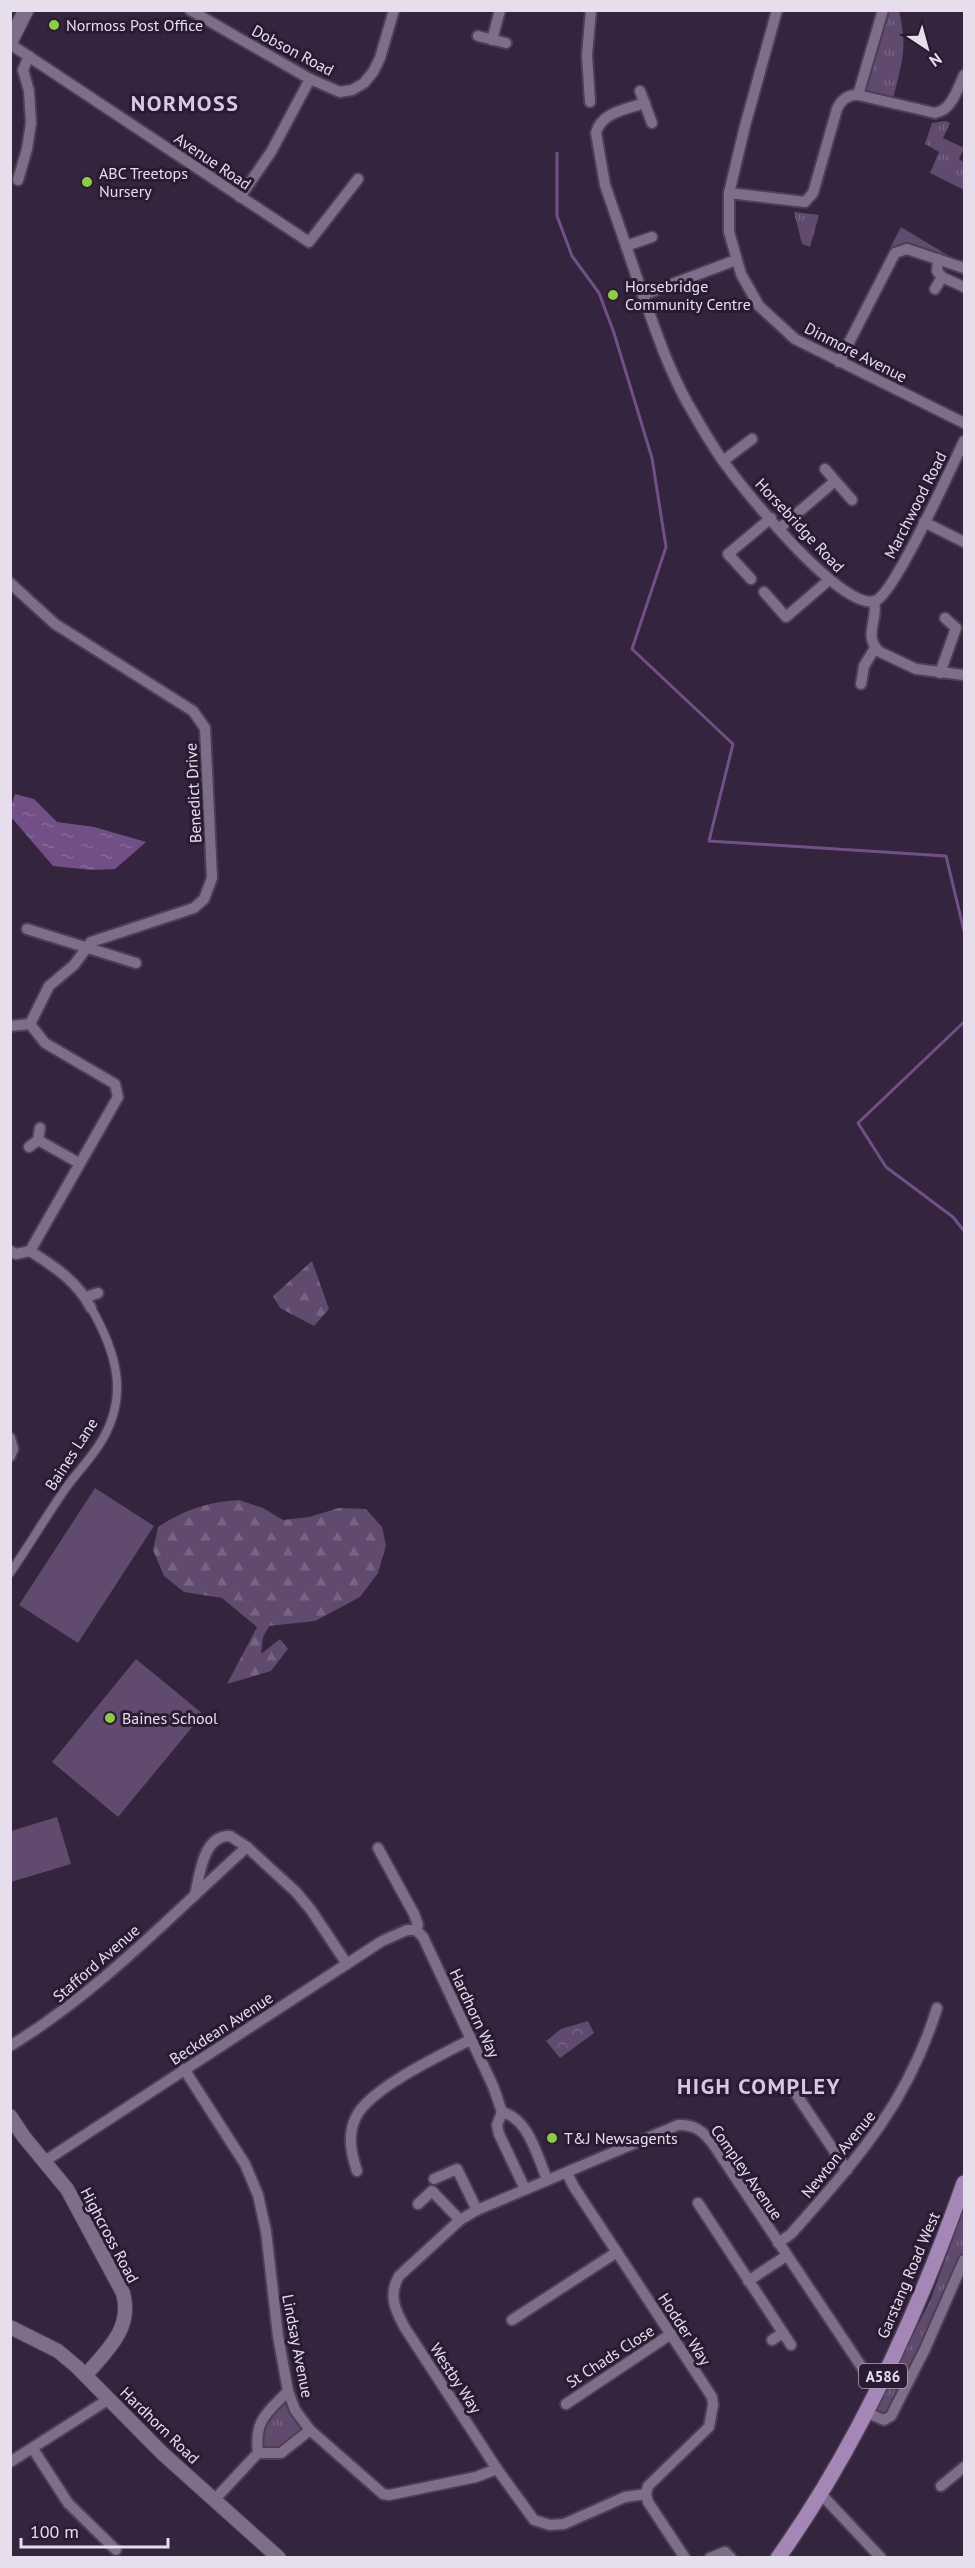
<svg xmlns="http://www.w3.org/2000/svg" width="975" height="2568" font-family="'PT Sans',sans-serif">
<defs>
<pattern id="grass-tufts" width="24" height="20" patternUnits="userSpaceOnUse" patternTransform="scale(1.5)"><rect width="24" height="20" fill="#604a6d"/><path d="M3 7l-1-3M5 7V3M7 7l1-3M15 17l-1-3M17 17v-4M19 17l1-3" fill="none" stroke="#776482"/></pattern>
<pattern id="forest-firs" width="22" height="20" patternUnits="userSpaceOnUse" patternTransform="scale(1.5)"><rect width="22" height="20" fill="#604a6d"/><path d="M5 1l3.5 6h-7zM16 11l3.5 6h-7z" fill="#776482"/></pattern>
<pattern id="park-crowns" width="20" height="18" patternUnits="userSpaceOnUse" patternTransform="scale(1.5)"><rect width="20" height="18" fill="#604a6d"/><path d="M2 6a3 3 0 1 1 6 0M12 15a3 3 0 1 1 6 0" fill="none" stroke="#776482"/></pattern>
<pattern id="water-ripples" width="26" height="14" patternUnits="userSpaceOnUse" patternTransform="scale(1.5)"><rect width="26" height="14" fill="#725087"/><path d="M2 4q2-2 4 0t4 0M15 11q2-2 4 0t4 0" fill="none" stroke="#866998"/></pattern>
</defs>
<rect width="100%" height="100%" fill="#34243d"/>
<g fill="url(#grass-tufts)">
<path d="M 885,11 L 899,11 C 908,49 902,62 893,99 L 861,92 Z"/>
<path d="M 945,121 L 950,123 L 943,138 L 964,148 L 959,159 L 964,162 L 964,190 L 930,173 L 939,152 L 925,144 L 932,123 Z"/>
<path d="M 794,212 L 819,215 L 810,247 L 802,244 Z"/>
<path d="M 901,227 L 964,265 L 900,247 L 887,254 Z"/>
<path d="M 964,2208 L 964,2253 L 937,2316 L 887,2414 L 878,2415 L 875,2409 L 930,2301 Z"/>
<path d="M 288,2391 L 310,2430 L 287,2450 L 258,2453 L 256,2437 Z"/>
</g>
<g fill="url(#forest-firs)">
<path d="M 312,1261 L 329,1309 L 314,1326 L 280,1308 L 273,1296 Z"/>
<path d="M 239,1500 L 263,1508 L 283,1520 L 309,1517 L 339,1508 L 366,1509 L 382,1527 L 386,1545 L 378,1573 L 360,1597 L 315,1621 L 269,1626 L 263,1637 L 261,1654 L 280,1639 L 288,1649 L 271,1671 L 227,1684 L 257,1627 L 222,1598 L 184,1592 L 164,1576 L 153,1550 L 158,1527 C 184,1510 208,1502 239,1500 Z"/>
</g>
<path fill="url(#park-crowns)" d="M 588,2021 L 594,2033 L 560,2058 L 546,2041 L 561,2029 Z"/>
<g fill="#604a6d">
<path d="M 95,1488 L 154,1526 L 78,1643 L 19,1605 Z"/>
<path d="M 136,1659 L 203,1714 L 118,1817 L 52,1762 Z"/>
<path d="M 57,1817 L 71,1864 L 11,1882 L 11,1831 Z"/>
</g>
<path fill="url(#water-ripples)" d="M 15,794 L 34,799 L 57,822 L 94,827 L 146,842 L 115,869 L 92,870 L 53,866 L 11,817 L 11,806 Z"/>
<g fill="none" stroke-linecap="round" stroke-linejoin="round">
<g stroke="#725087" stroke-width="3">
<path d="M 557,153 L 557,216 L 572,256 L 599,293 L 614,333 L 652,458 L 666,547 L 632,649 L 733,744 L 709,841 L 946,856 L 964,931"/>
<path d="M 964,1022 L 858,1123 L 886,1167 L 953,1217 L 964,1231"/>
</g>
<defs>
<path id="pedestrian" d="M 10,1573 C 30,1544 48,1513 68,1485 C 78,1472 90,1459 99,1445 C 130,1398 117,1353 91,1308"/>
<g id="minor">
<path d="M 190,10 L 310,79 L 340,92 L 352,90 L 364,83 L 373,72 L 380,58 L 394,10"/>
<path d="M 777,10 L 745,126 L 729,193 L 729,232 L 741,274 L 759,306 L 795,339 L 964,423"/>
<path d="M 478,36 L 506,43"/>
<path d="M 492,40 L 500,10"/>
<path d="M 10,44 L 309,242 L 358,179"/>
<path d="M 640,91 L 652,123"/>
<path d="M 858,95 L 883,10"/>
<path d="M 590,102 L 587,55 L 591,10"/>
<path d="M 18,180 L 27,149 L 31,123 L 29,91 L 23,70 L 29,56"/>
<path d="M 729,193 L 805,202 L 813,193 L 837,109 C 841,100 848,94 858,95 L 935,113 C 952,110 957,90 964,75"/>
<path d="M 240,197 L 271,152 L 310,79"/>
<path d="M 626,246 L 652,237"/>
<path d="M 938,259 L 937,271 L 942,277 L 964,287"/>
<path d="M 736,260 L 643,295 C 656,332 669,370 688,404 C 701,426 713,449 729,469 C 747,494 847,617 877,600 C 897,588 951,468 964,441"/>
<path d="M 935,289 L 942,277"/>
<path d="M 643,295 L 605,185 L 596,133 C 601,112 627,109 645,103"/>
<path d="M 839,362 L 895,253 L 907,249 L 964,268"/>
<path d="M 723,461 L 752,439"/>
<path d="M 825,469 L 852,500"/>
<path d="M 924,522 L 964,542"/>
<path d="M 780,528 L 835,481"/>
<path d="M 751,579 L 728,554 L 771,518"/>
<path d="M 10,583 L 55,624 L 193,711 L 205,728 L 212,878 L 204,899 L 194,908 L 91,942 L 74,965 L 49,986 L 30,1024 L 45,1043 L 115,1084 L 118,1097 L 30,1251 L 16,1254 L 10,1251"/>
<path d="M 764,592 L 786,617 L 829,580"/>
<path d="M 874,601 C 879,619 862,637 880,652 L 916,669 L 964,675"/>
<path d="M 940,673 L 956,628 L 945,618"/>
<path d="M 861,684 L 864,666 L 875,648"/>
<path d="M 27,929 L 136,963"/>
<path d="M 10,1026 L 30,1024"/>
<path d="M 38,1140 L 40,1128"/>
<path d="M 29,1147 L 38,1140 L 79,1163"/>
<path d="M 30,1251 C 55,1267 77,1281 91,1308"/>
<path d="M 86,1297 L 98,1293"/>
<path d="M 10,1438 L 13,1449 L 10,1456"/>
<path d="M 378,1848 L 414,1914 L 418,1925 L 416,1930"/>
<path d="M 195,1895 C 200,1874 203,1835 230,1836 L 247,1847"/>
<path d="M 416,1930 L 423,1937 L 493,2086 L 502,2112 L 497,2125 L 499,2134 L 525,2189"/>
<path d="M 10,2046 C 99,1992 170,1916 247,1847 L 296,1892 L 311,1910 L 347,1964"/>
<path d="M 184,2069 L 245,2164 L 258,2195 L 266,2231 L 278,2336 L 288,2391 L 295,2410 L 310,2430 L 383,2494 L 389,2495 L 476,2477 L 497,2469"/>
<path d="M 794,2091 L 847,2170"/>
<path d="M 502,2112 C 529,2119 537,2156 547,2179"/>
<path d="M 45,2161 L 382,1941 L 407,1930 L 416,1930"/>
<path d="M 357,2171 C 351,2153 347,2135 356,2117 C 369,2089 441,2055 470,2040"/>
<path d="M 567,2173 L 574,2187 L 712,2397 L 713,2405 L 709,2427 L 648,2486 L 646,2494"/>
<path d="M 434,2179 L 457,2169 L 477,2210"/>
<path d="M 698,2203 L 791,2345"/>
<path d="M 418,2204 L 432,2191 L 460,2220"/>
<path d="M 778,2243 L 791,2234 C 856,2160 907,2105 937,2008"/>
<path d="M 748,2281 L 786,2256"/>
<path d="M 512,2320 L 617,2252"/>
<path d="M 772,2340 L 783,2333"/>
<path d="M 566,2404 L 671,2334"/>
<path d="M 865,2412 L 884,2420 L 891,2416 L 925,2349 L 964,2260"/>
<path d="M 33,2449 L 68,2503 L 116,2550"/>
<path d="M 258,2453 L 281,2453 L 310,2430"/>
<path d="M 10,2462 L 109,2399"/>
<path d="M 941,2486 L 964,2467"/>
<path d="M 820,2493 L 881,2558"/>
<path d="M 646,2494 L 625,2497 L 564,2524 L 550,2525 L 534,2520 L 497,2469 L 405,2328 C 395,2310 388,2295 399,2276 L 460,2220 L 477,2210 L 678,2125 C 694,2124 703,2131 713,2144 L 867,2375 L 879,2384"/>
<path d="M 646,2494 L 648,2502 L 685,2558"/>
<path d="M 215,2499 L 258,2453 C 254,2420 267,2413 288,2391"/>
<path d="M 710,2558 L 725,2552 L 731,2558"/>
</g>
<g id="tertiary">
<path d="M 10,2116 L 24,2137 L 67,2189 L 123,2293 C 133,2328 107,2350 86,2375"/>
<path d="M 10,2327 L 58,2351 L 77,2367 L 162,2453 L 279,2558"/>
</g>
<path id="secondary" d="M 10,42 L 26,10"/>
<path id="primary" d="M 778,2558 C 859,2444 918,2313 964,2183"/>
</defs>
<use href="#pedestrian" stroke="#4c3f53" stroke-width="11"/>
<use href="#minor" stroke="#4c3f53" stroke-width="14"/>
<use href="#tertiary" stroke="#4c3f53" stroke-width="16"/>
<use href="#secondary" stroke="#4c3f53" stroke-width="18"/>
<use href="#primary" stroke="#4c3f53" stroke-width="18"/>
<use href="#pedestrian" stroke="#7f6e8a" stroke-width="8"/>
<use href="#minor" stroke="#7f6e8a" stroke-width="10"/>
<use href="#tertiary" stroke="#7f6e8a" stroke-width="14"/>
<use href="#secondary" stroke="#7f6e8a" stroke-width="15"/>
<use href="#primary" stroke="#a486b7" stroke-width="15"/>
</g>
<g fill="#8ace47" stroke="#2a1b32" stroke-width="2">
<circle cx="54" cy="25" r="6"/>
<circle cx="87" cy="182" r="6"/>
<circle cx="613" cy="295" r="6"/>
<circle cx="110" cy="1718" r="6"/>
<circle cx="552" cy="2138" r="6"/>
</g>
<g text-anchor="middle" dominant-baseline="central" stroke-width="6" stroke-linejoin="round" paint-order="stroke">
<rect fill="#2a1b32" stroke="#aea3b5" stroke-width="1.5" x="859" y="2364" width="48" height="24" rx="4.5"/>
<g font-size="15" font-weight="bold" fill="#e6dded">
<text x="883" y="2376">A586</text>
</g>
<g font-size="16" fill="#e6dded" stroke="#2a1b32" text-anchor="start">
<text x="66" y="25">Normoss Post Office</text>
<text x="99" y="173">ABC Treetops<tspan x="99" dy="18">Nursery</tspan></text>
<text x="625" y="286">Horsebridge<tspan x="625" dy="18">Community Centre</tspan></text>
<text x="122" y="1718">Baines School</text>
<text x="564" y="2138">T&amp;J Newsagents</text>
</g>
<g font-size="16" fill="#e6dded" stroke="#2a1b32">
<text transform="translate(293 50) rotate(28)">Dobson Road</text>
<text transform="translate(213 161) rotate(34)">Avenue Road</text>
<text transform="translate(856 352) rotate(27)">Dinmore Avenue</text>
<text transform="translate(915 505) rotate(-63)">Marchwood Road</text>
<text transform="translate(800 525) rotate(47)">Horsebridge Road</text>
<text transform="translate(193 793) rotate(-93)">Benedict Drive</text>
<text transform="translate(71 1454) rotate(-57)">Baines Lane</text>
<text transform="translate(96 1963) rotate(-41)">Stafford Avenue</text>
<text transform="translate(475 2013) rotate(65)">Hardhorn Way</text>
<text transform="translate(221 2028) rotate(-33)">Beckdean Avenue</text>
<text transform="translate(838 2154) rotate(-51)">Newton Avenue</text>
<text transform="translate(747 2172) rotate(55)">Compley Avenue</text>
<text transform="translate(110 2235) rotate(62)">Highcross Road</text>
<text transform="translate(908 2275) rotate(-67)">Garstang Road West</text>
<text transform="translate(685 2329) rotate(57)">Hodder Way</text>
<text transform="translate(298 2346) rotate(79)">Lindsay Avenue</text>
<text transform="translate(610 2356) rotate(-33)">St Chads Close</text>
<text transform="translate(456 2378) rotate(57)">Westby Way</text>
<text transform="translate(160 2425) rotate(44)">Hardhorn Road</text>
</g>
<g font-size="22" font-weight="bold" letter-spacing="1.5" fill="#dac6e6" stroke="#2a1b32">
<text x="185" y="103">NORMOSS</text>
<text x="759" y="2086">HIGH COMPLEY</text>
</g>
</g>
<rect width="975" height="2568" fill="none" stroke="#e6dded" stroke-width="24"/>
<g transform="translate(927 48) rotate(144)" stroke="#2a1b32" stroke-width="4.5" paint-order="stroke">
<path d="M0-4.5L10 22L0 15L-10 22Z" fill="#e6dded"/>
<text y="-9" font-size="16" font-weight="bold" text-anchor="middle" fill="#e6dded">N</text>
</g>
<path d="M21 2538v9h147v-9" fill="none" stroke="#e6dded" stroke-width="3"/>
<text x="30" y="2538" font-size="18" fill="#e6dded" stroke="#2a1b32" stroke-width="4.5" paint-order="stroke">100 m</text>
</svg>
